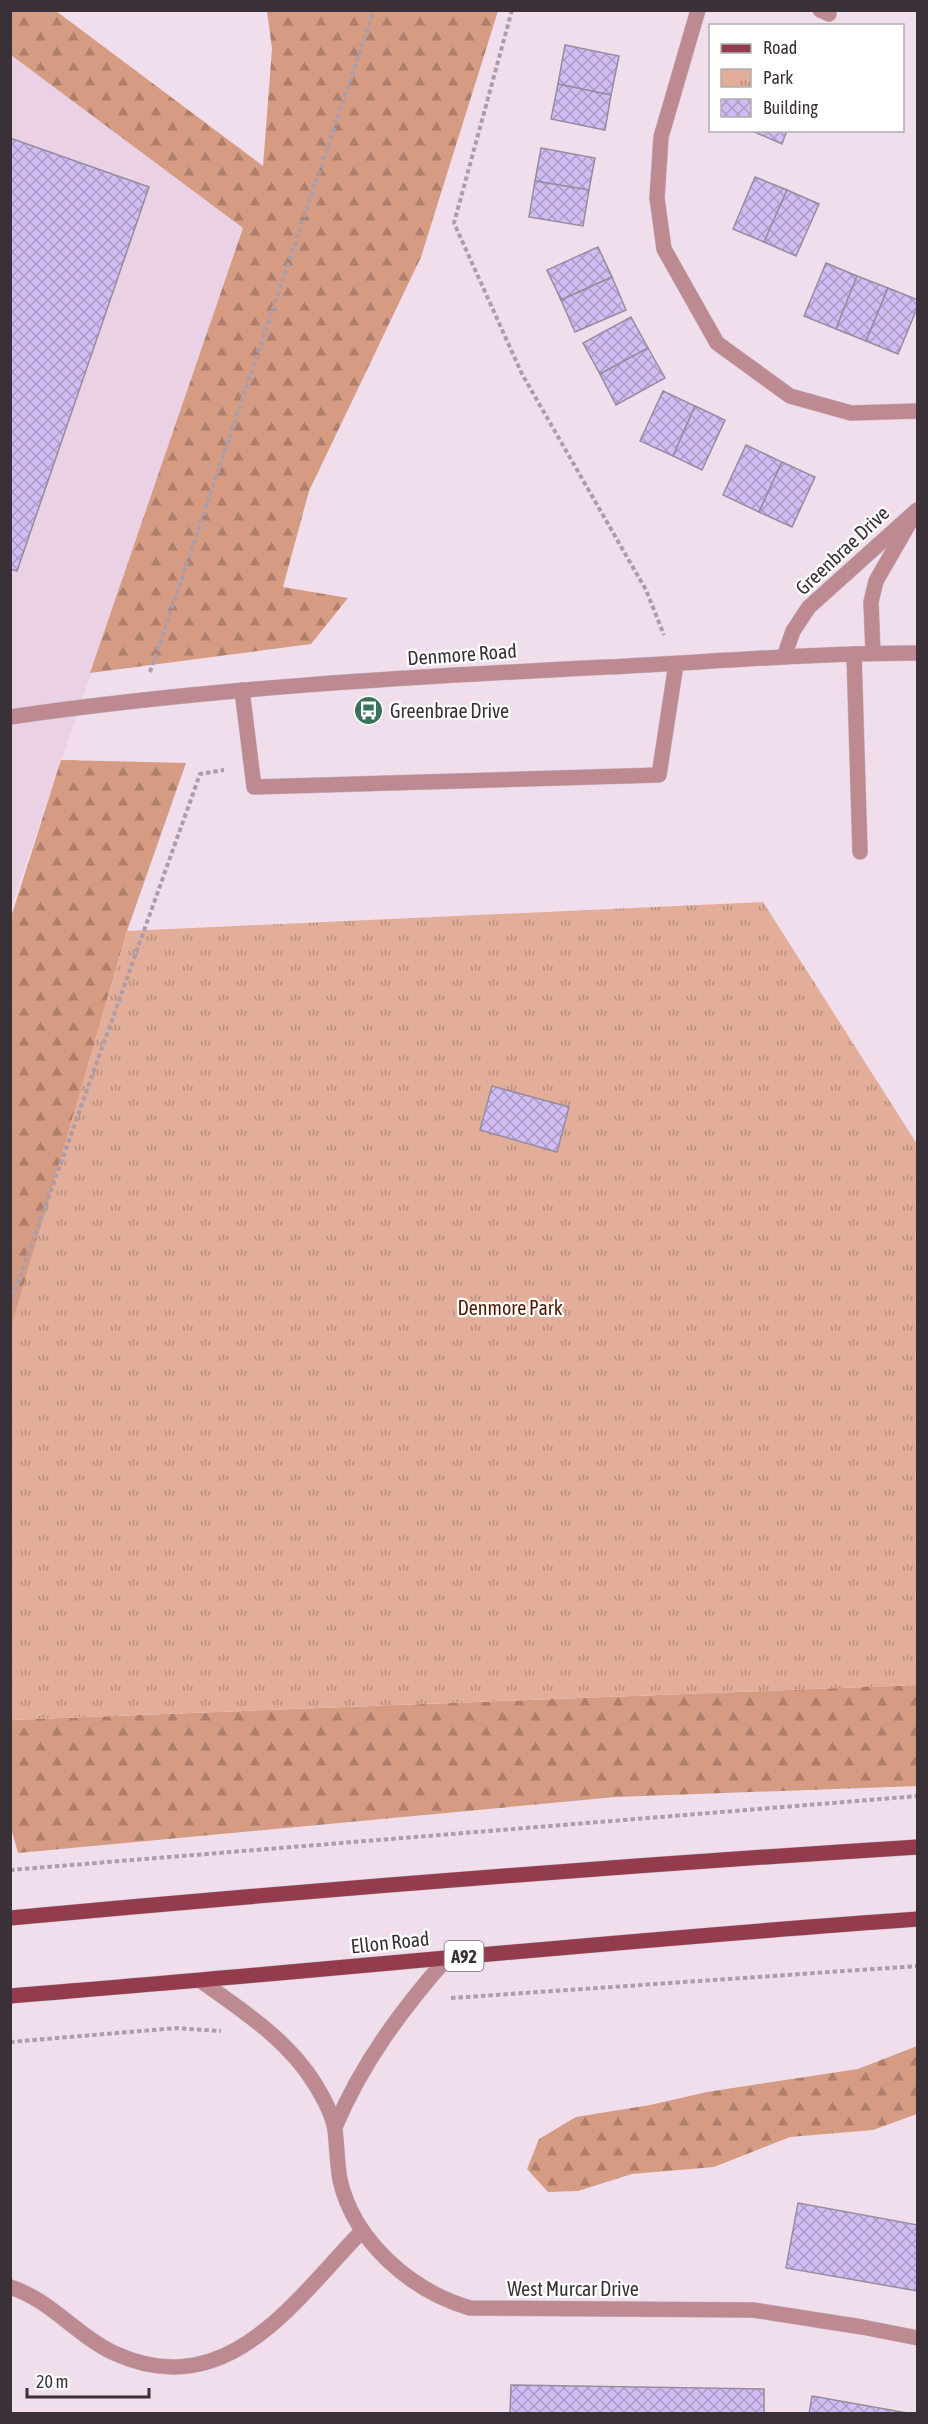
<svg xmlns="http://www.w3.org/2000/svg" width="928" height="2424" font-family="'Asap Condensed',sans-serif">
<defs>
<pattern id="forest-firs" width="22" height="20" patternUnits="userSpaceOnUse" patternTransform="scale(1.5)"><rect width="22" height="20" fill="#d69b83"/><path d="M5 1l3.5 6h-7zM16 11l3.5 6h-7z" fill="#af7f6c"/></pattern>
<pattern id="park-tufts" width="24" height="20" patternUnits="userSpaceOnUse" patternTransform="scale(1.5)"><rect width="24" height="20" fill="#e2ae99"/><path d="M3 7l-1-3M5 7V3M7 7l1-3M15 17l-1-3M17 17v-4M19 17l1-3" fill="none" stroke="#b88e7e"/></pattern>
<pattern id="building-cross-hatch" width="8" height="8" patternUnits="userSpaceOnUse" patternTransform="scale(1.5)"><rect width="8" height="8" fill="#d1bdf4"/><path d="M0 0l8 8M0 8l8-8" fill="none" stroke="#ab9ac6"/></pattern>
</defs>
<rect width="100%" height="100%" fill="#f1deec"/>
<path fill="#ebd1e4" d="M 11,11 L 56,11 L 264,166 L 11,908 Z"/>
<g fill="url(#forest-firs)">
<path d="M 10,11 L 56,11 L 263,166 L 272,49 L 267,11 L 498,11 L 421,257 L 309,491 L 283,587 L 348,598 L 311,644 L 90,673 L 243,228 L 11,55 Z"/>
<path d="M 61,760 L 186,763 L 127,931 L 11,1331 L 11,917 Z"/>
<path d="M 917,1685 L 917,1786 L 616,1797 L 18,1853 L 11,1828 L 11,1720 Z"/>
<path d="M 917,2046 L 917,2114 L 873,2130 L 790,2137 L 714,2167 L 632,2174 L 578,2191 L 548,2192 L 527,2169 L 539,2139 L 576,2117 L 650,2105 L 707,2092 L 858,2069 Z"/>
</g>
<path fill="url(#park-tufts)" d="M 763,902 L 917,1144 L 917,1685 L 11,1720 L 10,1331 L 127,931 Z"/>
<g fill="url(#building-cross-hatch)" stroke="#948d9f" stroke-width="1.5">
<path d="M 565,45 L 619,56 L 611,95 L 558,84 Z"/>
<path d="M 558,84 L 611,95 L 605,130 L 551,119 Z"/>
<path d="M 750,130 L 787,130 L 782,144 Z"/>
<path d="M 10,138 L 149,187 L 17,571 L 10,569 Z"/>
<path d="M 541,148 L 595,158 L 589,190 L 535,181 Z"/>
<path d="M 755,177 L 787,190 L 764,242 L 733,229 Z"/>
<path d="M 535,181 L 589,190 L 583,226 L 529,217 Z"/>
<path d="M 787,190 L 819,204 L 796,256 L 764,242 Z"/>
<path d="M 598,247 L 612,277 L 561,300 L 547,270 Z"/>
<path d="M 826,263 L 857,276 L 836,329 L 804,316 Z"/>
<path d="M 857,276 L 888,288 L 866,341 L 836,329 Z"/>
<path d="M 612,277 L 626,310 L 575,332 L 561,300 Z"/>
<path d="M 888,288 L 918,300 L 918,306 L 898,354 L 866,341 Z"/>
<path d="M 631,317 L 648,348 L 600,374 L 583,343 Z"/>
<path d="M 648,348 L 665,378 L 616,405 L 600,374 Z"/>
<path d="M 663,391 L 695,406 L 673,456 L 640,441 Z"/>
<path d="M 695,406 L 725,420 L 702,470 L 673,456 Z"/>
<path d="M 746,445 L 782,462 L 759,512 L 723,495 Z"/>
<path d="M 782,462 L 815,477 L 792,527 L 759,512 Z"/>
<path d="M 492,1086 L 569,1107 L 557,1152 L 480,1130 Z"/>
<path d="M 798,2203 L 918,2225 L 918,2291 L 786,2268 Z"/>
<path d="M 511,2385 L 764,2389 L 764,2414 L 510,2414 Z"/>
<path d="M 812,2396 L 913,2414 L 809,2414 Z"/>
</g>
<g fill="none" stroke-linecap="round" stroke-linejoin="round">
<defs>
<g id="minor">
<path d="M 698,10 L 661,137 L 657,198 L 664,249 L 717,343 L 790,396 L 851,413 L 918,411"/>
<path d="M 820,10 L 829,14"/>
<path d="M 873,653 L 871,602 L 876,581 L 910,522"/>
<path d="M 854,654 L 860,852"/>
<path d="M 784,657 L 793,631 L 809,607 L 917,510"/>
<path d="M 242,690 L 254,787 L 659,775 L 676,664"/>
<path d="M 10,717 C 208,688 408,677 607,667 C 710,662 814,653 918,653"/>
<path d="M 201,1981 C 243,2011 288,2040 315,2084 C 323,2097 333,2115 335,2130 C 337,2146 337,2163 340,2180 C 354,2241 411,2291 470,2308 L 753,2310 L 862,2327 L 918,2338"/>
<path d="M 335,2127 C 362,2063 402,2009 448,1957"/>
<path d="M 10,2287 C 51,2300 77,2336 114,2353 C 227,2405 294,2301 362,2231"/>
</g>
<g id="major">
<path d="M 10,1918 C 312,1890 615,1866 918,1847"/>
<path d="M 10,1996 C 313,1972 615,1940 918,1919"/>
</g>
</defs>
<use href="#minor" stroke="#ccbbc8" stroke-width="16"/>
<use href="#major" stroke="#ccbbc8" stroke-width="16"/>
<g stroke="#ac9da8" stroke-width="4" stroke-dasharray="4.5 3" stroke-linecap="butt">
<path d="M 512,10 L 454,223 L 522,374 L 646,590 L 664,635"/>
<path d="M 150,672 L 374,10"/>
<path d="M 10,1305 L 200,774 L 224,770"/>
<path d="M 10,1870 L 918,1796"/>
<path d="M 451,1998 L 918,1966"/>
<path d="M 10,2042 L 176,2028 L 221,2031"/>
</g>
<use href="#minor" stroke="#bd8a92" stroke-width="15"/>
<use href="#major" stroke="#923c4e" stroke-width="15"/>
</g>
<defs>
<symbol id="bus-disc" viewBox="-11 -11 22 22"><circle r="9.5" fill="#39735c" stroke="#fff"/><path d="M-5-6H5V4H4V6H2V4H-2V6H-4V4H-5ZM-3.5-4V0h7V-4ZM-3.5 1.2v1.5H-2V1.2ZM2 1.2v1.5H3.5V1.2Z" fill="#fff"/></symbol>
</defs>
<g fill-rule="evenodd">
<use href="#bus-disc" x="352" y="694" width="33" height="33"/>
</g>
<g text-anchor="middle" dominant-baseline="central" stroke-width="4.5" stroke-linejoin="round" paint-order="stroke">
<rect fill="#fff" stroke="#746f73" stroke-width="1.5" x="444.5" y="1941" width="39" height="30" rx="4.5"/>
<g font-size="18" font-weight="bold" fill="#393137">
<text x="464" y="1956">A92</text>
</g>
<g font-size="20" fill="#393137" stroke="#fff">
<text transform="translate(842 550) rotate(-43)">Greenbrae Drive</text>
<text transform="translate(462 654) rotate(-4)">Denmore Road</text>
<text transform="translate(390 1942) rotate(-6)">Ellon Road</text>
<text x="573" y="2288">West Murcar Drive</text>
</g>
<g font-size="20" fill="#393137" stroke="#fff" text-anchor="start">
<text x="390" y="710">Greenbrae Drive</text>
</g>
<g font-size="20" fill="#4f1a01" stroke="#fff">
<text x="510" y="1307">Denmore Park</text>
</g>
</g>
<rect width="928" height="2424" fill="none" stroke="#393137" stroke-width="24"/>
<rect x="709" y="24" width="195" height="108" fill="#ffffff" stroke="#b0adaf" stroke-width="1.5"/>
<rect x="721" y="44" width="30" height="9" fill="#923c4e" stroke="#b0adaf" stroke-width="1.5"/>
<text x="763" y="54" font-size="18" fill="#393137">Road</text>
<rect x="721" y="69" width="30" height="18" fill="url(#park-tufts)" stroke="#b0adaf" stroke-width="1.5"/>
<text x="763" y="84" font-size="18" fill="#393137">Park</text>
<rect x="721" y="99" width="30" height="18" fill="url(#building-cross-hatch)" stroke="#b0adaf" stroke-width="1.5"/>
<text x="763" y="114" font-size="18" fill="#393137">Building</text>
<path d="M27 2388v9h122v-9" fill="none" stroke="#393137" stroke-width="3"/>
<text x="36" y="2388" font-size="18" fill="#393137" stroke="#ffffff" stroke-width="4.5" paint-order="stroke">20 m</text>
</svg>
